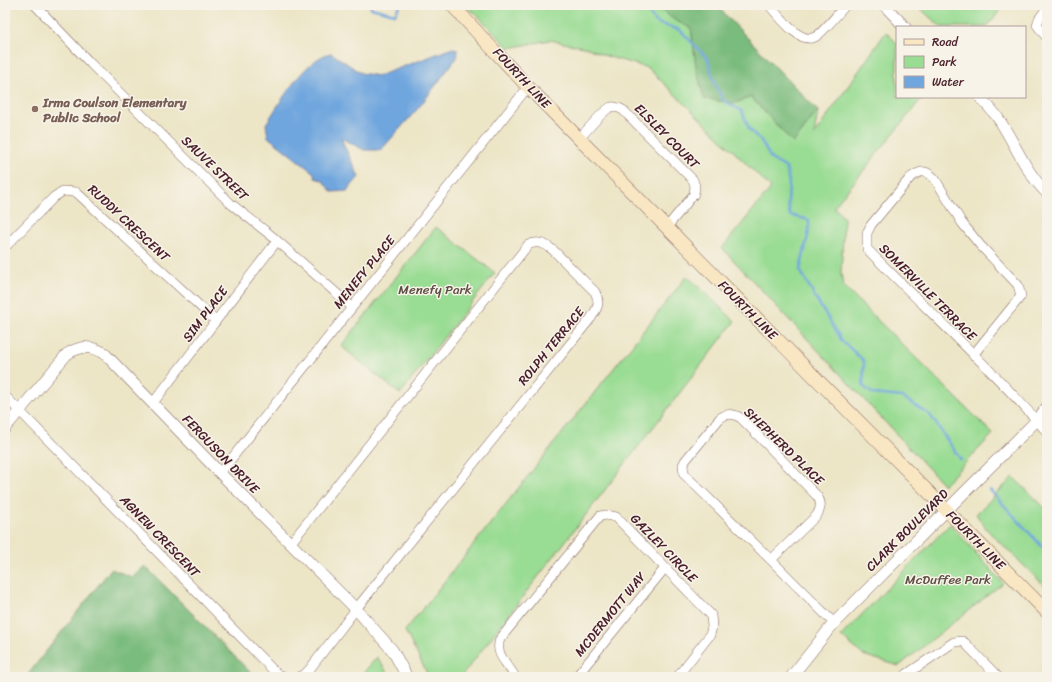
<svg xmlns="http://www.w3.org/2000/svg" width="1052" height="682" font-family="Sriracha,sans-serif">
<rect width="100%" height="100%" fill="#f7f3e8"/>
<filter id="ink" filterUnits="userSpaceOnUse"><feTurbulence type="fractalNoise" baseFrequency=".025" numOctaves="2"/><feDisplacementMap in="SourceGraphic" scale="8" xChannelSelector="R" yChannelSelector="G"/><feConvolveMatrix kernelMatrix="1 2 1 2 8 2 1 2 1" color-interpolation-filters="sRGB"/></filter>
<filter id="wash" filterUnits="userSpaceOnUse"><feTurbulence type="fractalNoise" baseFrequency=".012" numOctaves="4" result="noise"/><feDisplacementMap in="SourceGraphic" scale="16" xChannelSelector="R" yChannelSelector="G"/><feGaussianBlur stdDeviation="0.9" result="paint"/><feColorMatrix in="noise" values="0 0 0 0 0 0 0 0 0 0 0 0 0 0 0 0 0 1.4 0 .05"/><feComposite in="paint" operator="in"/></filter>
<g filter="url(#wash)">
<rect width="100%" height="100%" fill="#ece5c6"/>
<g fill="#99dc93" stroke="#727e5f">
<path d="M 461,5 L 654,5 L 676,21 L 691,27 L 696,67 L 704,99 L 735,103 L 751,97 L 793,143 L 818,111 L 814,135 L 886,32 L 897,43 L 897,97 L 923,97 L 834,207 L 844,218 L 841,273 L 843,286 L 993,434 L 944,485 L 722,248 L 771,188 L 648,68 L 603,55 L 588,48 L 550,40 L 509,48 L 474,12 Z"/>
<path d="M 916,5 L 1004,5 L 987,27 L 941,27 Z"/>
<path d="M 436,227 L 495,273 L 400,394 L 341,346 Z"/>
<path d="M 687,276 L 735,321 L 461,677 L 429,677 L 405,631 Z"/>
<path d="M 1013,477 L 1047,510 L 1047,588 L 987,530 L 976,514 Z"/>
<path d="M 950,524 L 1003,583 L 899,666 L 863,655 L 841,636 Z"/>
<path d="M 377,657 L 390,677 L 360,677 Z"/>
</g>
<g fill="#7abc7d" stroke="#626e54">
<path d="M 654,5 L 716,5 L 818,111 L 793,143 L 751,97 L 735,103 L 704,99 L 696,67 L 691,28 L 676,21 Z"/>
<path d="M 145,566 L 255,677 L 26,677 L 111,569 L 132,577 Z"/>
</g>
<path fill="#70a6de" stroke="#5d6284" d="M 453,48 L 457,49 L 458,56 L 420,106 L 381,150 L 364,150 L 341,138 C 346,151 353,163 359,177 L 347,191 L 332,192 L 322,180 L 315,178 L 314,173 L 268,137 L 266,124 C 280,103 305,58 331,53 L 361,73 L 378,76 Z"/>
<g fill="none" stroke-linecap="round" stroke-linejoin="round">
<g stroke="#70a6de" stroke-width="2.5">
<path d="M 370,5 L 371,8 L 395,14 L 400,5"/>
<path d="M 637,5 L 645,9 L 657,23 L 680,30 L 708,59 L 714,82 L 723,100 L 742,111 L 749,129 L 762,142 L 771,159 L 786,168 L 789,182 L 788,203 L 790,215 L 809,220 L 809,231 L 800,270 L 815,297 L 842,341 L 864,361 L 863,386 L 873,394 L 902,397 L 930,415 L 961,460"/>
<path d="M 990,490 L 1047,552"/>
</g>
</g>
</g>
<g filter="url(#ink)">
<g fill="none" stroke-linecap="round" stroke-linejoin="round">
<defs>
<g id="minor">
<path d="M 35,5 L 91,64 L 230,203 L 273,237 L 352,307"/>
<path d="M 769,5 C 778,15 800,45 815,37 C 824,32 838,13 846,5"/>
<path d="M 1047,8 L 1039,19 L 1037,25 L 1047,38"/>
<path d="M 580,138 C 586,131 604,110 611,107 C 615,106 619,108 623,110 L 693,180 L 695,186 L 694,194 L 667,227"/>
<path d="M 5,247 L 54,197 L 63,191 L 76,192 L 216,321"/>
<path d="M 973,355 L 1021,296 L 1018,285 L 980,245 L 962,223 L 935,179 C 926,169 921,170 910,178 L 871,225 L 867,233 L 867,249 C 927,310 991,368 1047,432"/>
<path d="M 5,396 L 273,670 L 279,676 L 284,677"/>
<path d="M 153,403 L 277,241"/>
<path d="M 220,473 L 528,87"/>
<path d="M 290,544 L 528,245 C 538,240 545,244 553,250 L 595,292 C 601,303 597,309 591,318 L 356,609 L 309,670 L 304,675 L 299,677"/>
<path d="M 771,560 L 684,474 L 683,465 L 685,461 L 720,418 C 727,413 733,413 741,418 L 817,496 C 822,503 821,508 817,515 L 771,560 L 834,623"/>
<path d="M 515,677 C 508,663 494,655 500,639 L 600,516 L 606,515 L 616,517 L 711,615 L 712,627 L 710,635 L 677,677"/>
<path d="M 576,677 L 665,568"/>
<path d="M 904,677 L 907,674 L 954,642 L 962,641 L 965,643 L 998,677"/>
</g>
<g id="tertiary">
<path d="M 884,5 L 905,27"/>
<path d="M 980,97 C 986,104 993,111 998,118 C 1015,143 1025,172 1047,193"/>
<path d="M 5,428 L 67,354 C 80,346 90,345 104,353 L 220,473 L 356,609 L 393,651 L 407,677"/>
<path d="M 791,677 L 834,623 L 1037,420 L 1047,407"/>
</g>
<path id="secondary" d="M 452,5 L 528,87 L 1047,612"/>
</defs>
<use href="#minor" stroke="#836461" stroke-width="10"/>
<use href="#tertiary" stroke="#836461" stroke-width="12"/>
<use href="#secondary" stroke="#836461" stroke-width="14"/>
<use href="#minor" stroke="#fff" stroke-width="9"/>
<use href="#tertiary" stroke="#fff" stroke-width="11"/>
<use href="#secondary" stroke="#f9e7c3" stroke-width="13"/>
</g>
</g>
<circle fill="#8d6e63" stroke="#f7f3e8" stroke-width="1.5" cx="35" cy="109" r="4"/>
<g text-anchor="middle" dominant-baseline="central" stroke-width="3" stroke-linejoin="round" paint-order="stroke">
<g font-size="13" fill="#4a1f2b" stroke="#f7f3e8">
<text transform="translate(522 78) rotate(47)">FOURTH LINE</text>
<text transform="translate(667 136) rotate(45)">ELSLEY COURT</text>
<text transform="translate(215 168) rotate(44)">SAUVE STREET</text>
<text transform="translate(129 223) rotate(43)">RUDDY CRESCENT</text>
<text transform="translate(364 272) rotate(-51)">MENEFY PLACE</text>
<text transform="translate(928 292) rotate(45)">SOMERVILLE TERRACE</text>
<text transform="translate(748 310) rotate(45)">FOURTH LINE</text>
<text transform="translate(205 314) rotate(-53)">SIM PLACE</text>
<text transform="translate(551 346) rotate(-51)">ROLPH TERRACE</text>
<text transform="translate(784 446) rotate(44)">SHEPHERD PLACE</text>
<text transform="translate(221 454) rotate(46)">FERGUSON DRIVE</text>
<text transform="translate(907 530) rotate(-45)">CLARK BOULEVARD</text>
<text transform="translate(160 536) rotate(46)">AGNEW CRESCENT</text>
<text transform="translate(976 540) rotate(45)">FOURTH LINE</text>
<text transform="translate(664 548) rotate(46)">GAZLEY CIRCLE</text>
<text transform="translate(610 614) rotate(-51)">MCDERMOTT WAY</text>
</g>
<g font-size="13" font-weight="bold" fill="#785e54" stroke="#f7f3e8" text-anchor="start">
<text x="43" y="102">Irma Coulson Elementary<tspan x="43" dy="15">Public School</tspan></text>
</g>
<g font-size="13" fill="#5e4e45" stroke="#f7f3e8">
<text x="435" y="289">Menefy Park</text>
<text x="948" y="579">McDuffee Park</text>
</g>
</g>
<rect width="1052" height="682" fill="none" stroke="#f7f3e8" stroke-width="20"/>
<rect x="896" y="26" width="130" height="72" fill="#f7f3e8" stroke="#b29e9c"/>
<rect x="904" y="39" width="20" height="6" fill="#f9e7c3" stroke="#b29e9c"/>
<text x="932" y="46" font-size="12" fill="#4a1f2b">Road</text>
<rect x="904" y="56" width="20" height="12" fill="#99dc93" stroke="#b29e9c"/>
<text x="932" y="66" font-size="12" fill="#4a1f2b">Park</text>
<rect x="904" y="76" width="20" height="12" fill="#70a6de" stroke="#b29e9c"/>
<text x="932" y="86" font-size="12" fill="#4a1f2b">Water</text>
</svg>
